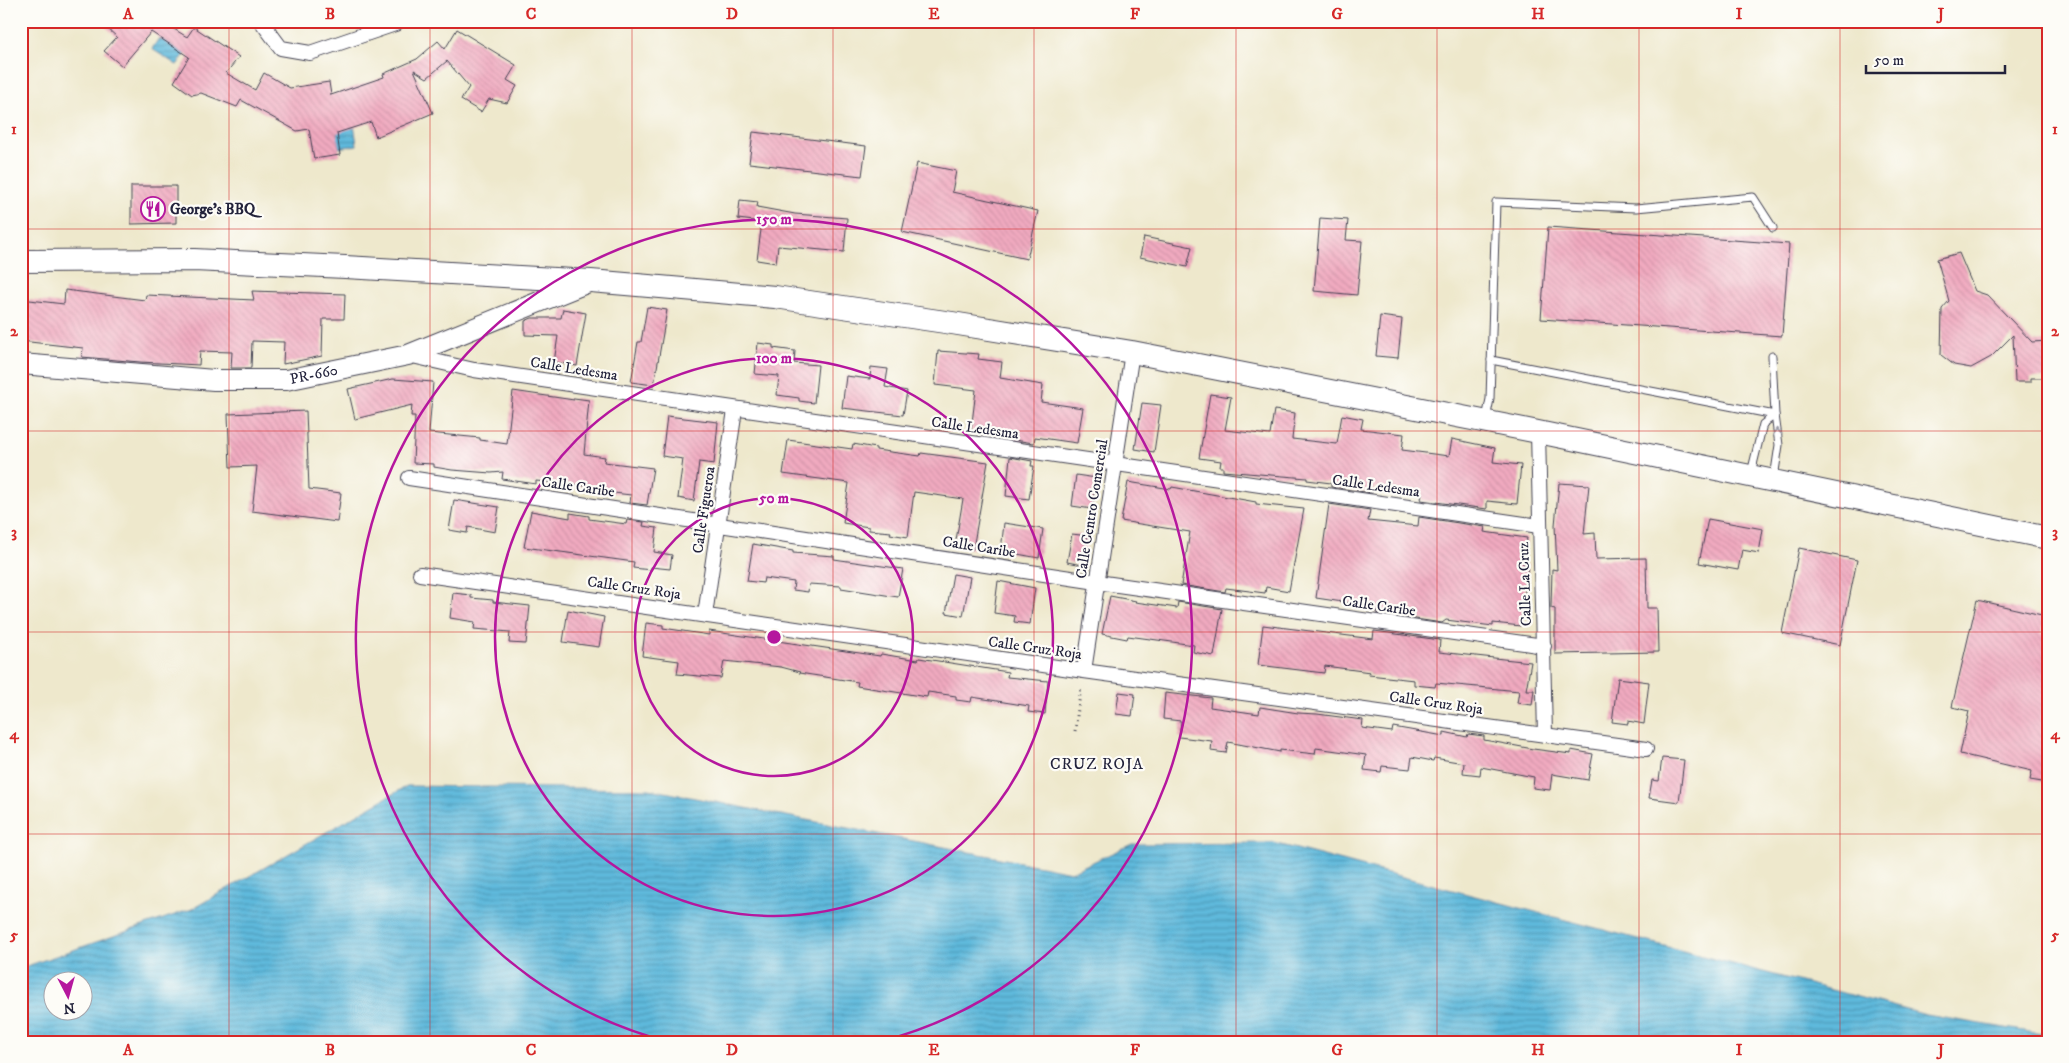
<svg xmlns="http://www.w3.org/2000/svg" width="2069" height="1063" font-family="'IM FELL DW Pica',serif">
<defs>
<pattern id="water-rules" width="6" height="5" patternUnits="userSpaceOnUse" patternTransform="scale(1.25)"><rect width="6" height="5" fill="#5eb9dc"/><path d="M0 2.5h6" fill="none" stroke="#4d96b4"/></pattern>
<pattern id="building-back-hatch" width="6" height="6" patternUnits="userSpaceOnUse" patternTransform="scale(1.25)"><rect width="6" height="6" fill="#f1aac0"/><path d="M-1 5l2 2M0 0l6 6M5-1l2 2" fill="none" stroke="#ce92a6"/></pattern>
</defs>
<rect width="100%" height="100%" fill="#fdfcf7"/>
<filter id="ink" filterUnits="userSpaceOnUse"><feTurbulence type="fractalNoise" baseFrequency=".02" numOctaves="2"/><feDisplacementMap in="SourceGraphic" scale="10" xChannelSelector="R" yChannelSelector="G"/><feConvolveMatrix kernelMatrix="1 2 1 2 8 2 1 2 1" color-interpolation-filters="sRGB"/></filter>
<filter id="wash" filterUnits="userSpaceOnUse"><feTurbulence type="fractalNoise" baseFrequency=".0096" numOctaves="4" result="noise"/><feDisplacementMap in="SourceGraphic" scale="20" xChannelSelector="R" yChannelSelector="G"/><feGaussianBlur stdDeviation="1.12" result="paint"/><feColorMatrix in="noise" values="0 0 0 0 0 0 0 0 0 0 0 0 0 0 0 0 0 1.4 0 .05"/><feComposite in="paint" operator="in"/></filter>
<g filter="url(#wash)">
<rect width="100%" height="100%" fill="#eee8cc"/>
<g fill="url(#water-rules)" stroke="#406e8c" fill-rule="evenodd">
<path d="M 159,38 L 185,54 L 177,65 L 152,49 Z"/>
<path d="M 353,116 L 357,145 L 339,148 L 335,118 Z"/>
<path d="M 407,786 L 649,789 L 1071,872 L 1132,844 L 1274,843 L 1926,1015 L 2048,1035 L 2048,1042 L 21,1042 L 21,968 L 192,909 ZM 52,980 L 82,980 L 82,1010 L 52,1010 Z"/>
</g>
<g id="blocks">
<g fill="url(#building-back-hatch)">
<path d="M 99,21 L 161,21 L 187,37 L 194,27 L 239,57 L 226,73 L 255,90 L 264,73 L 290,88 L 329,82 L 331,95 L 384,77 L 383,74 L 417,59 L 438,41 L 445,49 L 457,29 L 516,65 L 507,80 L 517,86 L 507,103 L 489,99 L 481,112 L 461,100 L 469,87 L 447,61 L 427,78 L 414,70 L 433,113 L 376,137 L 371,122 L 337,133 L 340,155 L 314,159 L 309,129 L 297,131 L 241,100 L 237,107 L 201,93 L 192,95 L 174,82 L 189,57 L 151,32 L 122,66 L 104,51 L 117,37 Z"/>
<path d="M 753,132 L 866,146 L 862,176 L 749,163 Z"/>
<path d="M 917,163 L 956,171 L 952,192 L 1038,211 L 1027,259 L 902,232 Z"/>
<path d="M 131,186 L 176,186 L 176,223 L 131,224 Z"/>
<path d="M 740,200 L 758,202 L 757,207 L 795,214 L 847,218 L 844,252 L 778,246 L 776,263 L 757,260 L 762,222 L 738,219 Z"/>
<path d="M 1320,218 L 1348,220 L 1346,240 L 1362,241 L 1357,295 L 1314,291 Z"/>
<path d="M 1548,227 L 1789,244 L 1782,336 L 1541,319 Z"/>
<path d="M 1144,237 L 1192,247 L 1187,267 L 1140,257 Z"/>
<path d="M 1959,253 L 1975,291 L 1987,295 L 2032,342 L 2048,341 L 2048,378 L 2031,378 L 2031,382 L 2015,382 L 2013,335 L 1991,357 L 1971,368 L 1954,365 L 1941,355 L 1942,309 L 1949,301 L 1937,259 Z"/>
<path d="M 65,290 L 145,300 L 146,295 L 254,300 L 252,291 L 345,294 L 344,319 L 323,319 L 322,356 L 283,364 L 284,342 L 252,341 L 251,368 L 231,368 L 232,352 L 200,351 L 199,365 L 140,362 L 82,357 L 83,348 L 21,341 L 21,299 L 64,304 Z"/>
<path d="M 647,307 L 667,310 L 654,385 L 631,382 L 638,342 L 641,342 Z"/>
<path d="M 563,309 L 586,313 L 577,366 L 554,362 L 558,336 L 525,335 L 525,321 L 532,318 L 561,318 Z"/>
<path d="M 1380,316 L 1402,319 L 1398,358 L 1376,356 Z"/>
<path d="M 758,343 L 773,345 L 773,348 L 795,351 L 794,363 L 818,365 L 814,403 L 799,401 L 799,398 L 777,395 L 779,376 L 755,374 Z"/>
<path d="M 938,351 L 979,354 L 978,359 L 1002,362 L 1000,378 L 1043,385 L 1041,402 L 1083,408 L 1077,443 L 1035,437 L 1034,443 L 994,437 L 995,434 L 971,431 L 976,390 L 935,385 Z"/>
<path d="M 871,367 L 888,369 L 885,387 L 907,391 L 903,415 L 842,408 L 846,376 L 870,379 Z"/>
<path d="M 393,379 L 433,382 L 429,433 L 480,438 L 480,440 L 507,444 L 513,391 L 574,400 L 574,398 L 589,400 L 584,454 L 605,457 L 604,462 L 653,468 L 647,505 L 630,503 L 631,495 L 588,490 L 589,486 L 536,481 L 536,484 L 502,479 L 503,472 L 491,473 L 452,470 L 434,467 L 434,464 L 413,463 L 415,416 L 411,416 L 412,405 L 355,419 L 348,389 Z"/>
<path d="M 1210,394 L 1231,397 L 1225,430 L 1270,435 L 1274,410 L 1295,413 L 1292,439 L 1337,444 L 1342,415 L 1363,419 L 1361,429 L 1404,434 L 1402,450 L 1449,456 L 1452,439 L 1495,448 L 1493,462 L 1521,465 L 1517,504 L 1487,501 L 1487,509 L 1421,500 L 1422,493 L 1375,488 L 1372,493 L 1331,487 L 1331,483 L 1307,480 L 1307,478 L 1223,471 L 1223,467 L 1220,467 L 1221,461 L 1199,458 Z"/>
<path d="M 1142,403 L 1161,405 L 1154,452 L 1135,449 Z"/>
<path d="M 306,411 L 309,489 L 341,493 L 337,522 L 252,511 L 257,466 L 230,467 L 228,414 Z"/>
<path d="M 667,416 L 718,422 L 714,464 L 699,462 L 694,501 L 678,498 L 683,459 L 662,456 Z"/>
<path d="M 788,440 L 852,449 L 853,444 L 876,448 L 876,450 L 920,456 L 921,453 L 988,462 L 973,549 L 955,546 L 963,499 L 914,492 L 908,537 L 890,534 L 891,532 L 869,530 L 869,527 L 843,523 L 849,483 L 783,474 Z"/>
<path d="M 1010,457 L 1032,461 L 1031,466 L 1034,466 L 1029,499 L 1006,496 Z"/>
<path d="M 1076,475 L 1096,478 L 1092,509 L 1072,506 Z"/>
<path d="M 1128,482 L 1171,489 L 1172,487 L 1256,502 L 1256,504 L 1304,509 L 1289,591 L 1266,587 L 1265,593 L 1226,588 L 1225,592 L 1181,585 L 1190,532 L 1121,521 Z"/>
<path d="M 1559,483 L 1589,485 L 1584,534 L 1595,533 L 1596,559 L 1646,558 L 1647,608 L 1657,608 L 1658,652 L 1555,654 L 1555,609 L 1551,608 L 1552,569 L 1557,570 L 1555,525 Z"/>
<path d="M 454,500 L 499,507 L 495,532 L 468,527 L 467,533 L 449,530 Z"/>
<path d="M 1329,504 L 1370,510 L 1368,521 L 1418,526 L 1419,517 L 1485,527 L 1484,532 L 1527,538 L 1523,564 L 1528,565 L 1521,626 L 1493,623 L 1493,626 L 1446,620 L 1442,623 L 1376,613 L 1377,610 L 1356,608 L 1356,604 L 1316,598 Z"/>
<path d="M 531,511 L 570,518 L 570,513 L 589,516 L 589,519 L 626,524 L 627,520 L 644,522 L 643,526 L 657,528 L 654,552 L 672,555 L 670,569 L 651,567 L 651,570 L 633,568 L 634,562 L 524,547 Z"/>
<path d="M 1708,519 L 1763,529 L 1759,553 L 1742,550 L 1738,570 L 1699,563 Z"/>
<path d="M 1004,523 L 1043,529 L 1039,558 L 1001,551 Z"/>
<path d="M 1072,534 L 1088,536 L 1083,565 L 1067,562 Z"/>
<path d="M 753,544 L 793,551 L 793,553 L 834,556 L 834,559 L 903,569 L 898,597 L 841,588 L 841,586 L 809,584 L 808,592 L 793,590 L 794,582 L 764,578 L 763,583 L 747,581 Z"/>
<path d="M 1799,548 L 1857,560 L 1840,645 L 1782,633 Z"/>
<path d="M 953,574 L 970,577 L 963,616 L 946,613 Z"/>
<path d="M 998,581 L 1035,588 L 1030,624 L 1014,622 L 1015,616 L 994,613 Z"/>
<path d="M 453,593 L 471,595 L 471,598 L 493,600 L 493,602 L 530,606 L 526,644 L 509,643 L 510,632 L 474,629 L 475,622 L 450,618 Z"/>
<path d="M 1110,596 L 1136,601 L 1135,602 L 1177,608 L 1178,602 L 1222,609 L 1214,656 L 1193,652 L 1194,645 L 1128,636 L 1127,639 L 1102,634 Z"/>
<path d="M 1977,600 L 2046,616 L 2042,634 L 2048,634 L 2048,783 L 2030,780 L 2032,771 L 1960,754 L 1969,711 L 1952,707 Z"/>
<path d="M 568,610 L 604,617 L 599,647 L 563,642 Z"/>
<path d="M 646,623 L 663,625 L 663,628 L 709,635 L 709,631 L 880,656 L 881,654 L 918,660 L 919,658 L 1008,672 L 1007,677 L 1048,681 L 1045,714 L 1028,712 L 1029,706 L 972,697 L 971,702 L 956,700 L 956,696 L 928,692 L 927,697 L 857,686 L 858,682 L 799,673 L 800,672 L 781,667 L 724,661 L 721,678 L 677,674 L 679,661 L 642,656 Z"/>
<path d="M 1263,625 L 1373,639 L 1374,631 L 1440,640 L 1439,652 L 1531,662 L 1526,690 L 1534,690 L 1532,705 L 1517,703 L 1519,691 L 1436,683 L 1435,687 L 1414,685 L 1414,680 L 1369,675 L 1370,672 L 1325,666 L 1324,673 L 1258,665 Z"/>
<path d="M 1618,678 L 1649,682 L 1644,724 L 1628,721 L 1628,724 L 1612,722 Z"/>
<path d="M 1119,692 L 1135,694 L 1132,716 L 1116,714 Z"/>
<path d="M 1165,693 L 1211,698 L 1210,707 L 1259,714 L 1260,707 L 1298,713 L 1317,714 L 1363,720 L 1362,728 L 1392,732 L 1393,727 L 1444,736 L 1444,732 L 1467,737 L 1468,734 L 1484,736 L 1484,740 L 1533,749 L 1571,754 L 1571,750 L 1593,754 L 1588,780 L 1552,774 L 1550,790 L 1533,788 L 1534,777 L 1481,767 L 1480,775 L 1463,773 L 1464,763 L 1434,758 L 1433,761 L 1412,757 L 1410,769 L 1382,766 L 1381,772 L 1364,770 L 1366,755 L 1316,748 L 1315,754 L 1280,750 L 1280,752 L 1228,742 L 1226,753 L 1211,751 L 1212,741 L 1179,737 L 1181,721 L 1163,719 Z"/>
<path d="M 1662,758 L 1684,760 L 1679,802 L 1649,798 L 1652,780 L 1659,781 Z"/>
</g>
</g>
</g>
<g filter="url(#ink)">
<use href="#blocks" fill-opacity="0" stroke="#414051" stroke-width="1"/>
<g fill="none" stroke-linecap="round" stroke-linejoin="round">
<defs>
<g id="lane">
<path d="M 1491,360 L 1775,415 L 1772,356"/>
<path d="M 1486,419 L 1490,399 L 1496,202 L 1636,208 L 1753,197 L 1773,228"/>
<path d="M 1751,473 L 1763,424 L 1775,415 L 1779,445 L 1774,478"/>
</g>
<g id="street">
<path d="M 261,21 L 281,48 L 310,53 L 395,24 L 398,21"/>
<path d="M 408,355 L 474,370 L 1539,526"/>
<path d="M 1538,432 L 1545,735"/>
<path d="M 409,478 L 1097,582 L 1544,646"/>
<path d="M 420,574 L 1084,671 L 1646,749"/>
<path d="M 705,615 L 735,410"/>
<path d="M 1084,671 L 1132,352"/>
</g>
<g id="secondary">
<path id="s1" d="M 21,364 L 214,380 L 286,380 L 408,355 L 591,281"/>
</g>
<path id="primary" d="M 21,261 L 194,260 L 345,267 L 591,281 L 775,297 L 952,323 L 1132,352 L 1538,432 L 2048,538"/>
</defs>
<use href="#lane" stroke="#414051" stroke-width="9"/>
<use href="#street" stroke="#414051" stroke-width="16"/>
<use href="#secondary" stroke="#414051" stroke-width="22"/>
<use href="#primary" stroke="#414051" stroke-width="24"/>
<path stroke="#414051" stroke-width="3" stroke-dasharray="1 4" stroke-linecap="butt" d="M 1075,731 L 1081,687"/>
<use href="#lane" stroke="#fff" stroke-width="7"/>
<use href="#street" stroke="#fff" stroke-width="14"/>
<use href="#secondary" stroke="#fff" stroke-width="20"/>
<use href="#primary" stroke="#fff" stroke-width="22"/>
</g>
<defs><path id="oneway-chevron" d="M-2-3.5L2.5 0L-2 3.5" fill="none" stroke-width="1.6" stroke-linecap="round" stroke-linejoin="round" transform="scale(1.25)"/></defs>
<use stroke="#9c9ca7" href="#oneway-chevron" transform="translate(1777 432) rotate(-98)"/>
</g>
<path fill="none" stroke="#d62828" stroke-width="1" stroke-opacity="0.55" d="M 229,21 L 229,1042M 430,21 L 430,1042M 632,21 L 632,1042M 833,21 L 833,1042M 1034,21 L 1034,1042M 1236,21 L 1236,1042M 1437,21 L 1437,1042M 1639,21 L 1639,1042M 1840,21 L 1840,1042M 21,229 L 2048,229M 21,431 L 2048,431M 21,632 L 2048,632M 21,834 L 2048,834"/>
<g fill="none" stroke="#b5179e" stroke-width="2.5">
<circle cx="774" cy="637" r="139"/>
<circle cx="774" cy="637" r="279"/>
<path d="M669 1042A418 418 0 1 1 879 1042"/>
</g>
<defs>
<symbol id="restaurant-ring" viewBox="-11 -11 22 22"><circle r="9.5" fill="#fdfcf7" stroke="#b5179e" stroke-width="1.5"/><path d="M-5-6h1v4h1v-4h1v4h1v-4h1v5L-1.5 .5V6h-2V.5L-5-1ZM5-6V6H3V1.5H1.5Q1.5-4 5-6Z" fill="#b5179e"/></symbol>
</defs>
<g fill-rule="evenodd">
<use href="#restaurant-ring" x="139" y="195" width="28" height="28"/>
</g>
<g text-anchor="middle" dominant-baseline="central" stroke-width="4.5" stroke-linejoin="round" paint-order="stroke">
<g font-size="15" font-weight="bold" fill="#22223b" stroke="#fdfcf7" text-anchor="start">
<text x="170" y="209">George's BBQ</text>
</g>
<g font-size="15" fill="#22223b" stroke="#fdfcf7">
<text transform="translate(574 369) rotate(9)">Calle Ledesma</text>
<text stroke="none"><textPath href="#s1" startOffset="294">PR-660</textPath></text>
<text transform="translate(975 428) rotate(8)">Calle Ledesma</text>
<text transform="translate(1376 486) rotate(8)">Calle Ledesma</text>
<text transform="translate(578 487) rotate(8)">Calle Caribe</text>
<text transform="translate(1092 509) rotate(-81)">Calle Centro Comercial</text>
<text transform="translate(704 510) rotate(-82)">Calle Figueroa</text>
<text transform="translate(979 547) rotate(9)">Calle Caribe</text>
<text transform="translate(1525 584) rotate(-92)">Calle La Cruz</text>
<text transform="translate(634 588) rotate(8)">Calle Cruz Roja</text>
<text transform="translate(1379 606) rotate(8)">Calle Caribe</text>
<text transform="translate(1035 648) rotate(8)">Calle Cruz Roja</text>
<text transform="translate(1436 703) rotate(8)">Calle Cruz Roja</text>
</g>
<g font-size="16" letter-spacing="1" fill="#22223b" stroke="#fdfcf7">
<text x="1097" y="764">CRUZ ROJA</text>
</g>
</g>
<circle cx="774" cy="637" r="8" fill="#b5179e" stroke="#fdfcf7" stroke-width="2.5"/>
<g font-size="15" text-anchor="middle" font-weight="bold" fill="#b5179e" stroke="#fdfcf7" stroke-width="4.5" stroke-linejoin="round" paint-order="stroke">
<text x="774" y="224">150 m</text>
<text x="774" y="363">100 m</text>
<text x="774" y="503">50 m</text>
</g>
<rect width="2069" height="1063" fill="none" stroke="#fdfcf7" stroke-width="55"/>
<g transform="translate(68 996) rotate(174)"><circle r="24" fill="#fdfcf7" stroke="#a5a5ac"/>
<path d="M0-4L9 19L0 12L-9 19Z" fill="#b5179e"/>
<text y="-8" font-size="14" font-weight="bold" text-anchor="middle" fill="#22223b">N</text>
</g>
<path d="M1866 65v8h139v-8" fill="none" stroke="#22223b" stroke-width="2.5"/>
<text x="1874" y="65" font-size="15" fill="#22223b" stroke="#fdfcf7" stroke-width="4" paint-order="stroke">50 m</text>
<rect x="28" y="28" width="2014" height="1008" fill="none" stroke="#d62828" stroke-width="2"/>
<g font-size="16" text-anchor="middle" font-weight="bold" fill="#d62828">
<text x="128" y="19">A</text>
<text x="330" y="19">B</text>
<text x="531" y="19">C</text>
<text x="732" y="19">D</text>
<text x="934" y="19">E</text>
<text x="1135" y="19">F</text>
<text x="1337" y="19">G</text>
<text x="1538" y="19">H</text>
<text x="1739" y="19">I</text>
<text x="1941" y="19">J</text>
<text x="14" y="134">1</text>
<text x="2055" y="134">1</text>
<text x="14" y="336">2</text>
<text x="2055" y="336">2</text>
<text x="14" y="537">3</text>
<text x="2055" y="537">3</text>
<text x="14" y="739">4</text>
<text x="2055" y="739">4</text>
<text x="14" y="940">5</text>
<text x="2055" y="940">5</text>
<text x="128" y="1055">A</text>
<text x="330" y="1055">B</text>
<text x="531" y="1055">C</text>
<text x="732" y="1055">D</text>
<text x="934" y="1055">E</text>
<text x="1135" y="1055">F</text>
<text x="1337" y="1055">G</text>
<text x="1538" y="1055">H</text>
<text x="1739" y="1055">I</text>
<text x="1941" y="1055">J</text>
</g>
</svg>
